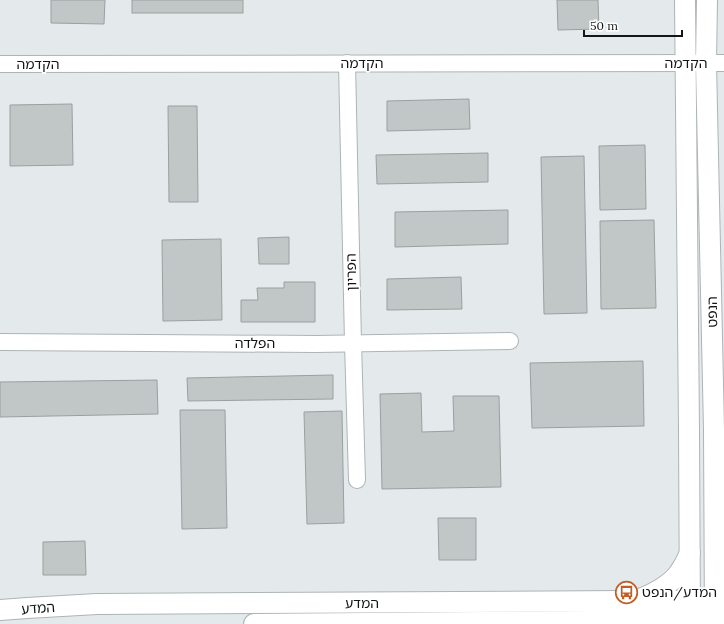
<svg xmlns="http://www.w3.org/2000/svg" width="724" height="624" font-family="Lora,'Noto Sans Hebrew',serif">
<rect width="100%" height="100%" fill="#e4eaec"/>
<g fill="#c1c7c6" stroke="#9aa09f">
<path d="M 51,0 L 105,0 L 104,24 L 51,23 Z"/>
<rect x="132" y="0" width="111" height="13"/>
<path d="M 557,0 L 598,0 L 599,29 L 558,30 Z"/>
<path d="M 469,99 L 470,129 L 387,131 L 387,101 Z"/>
<path d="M 72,104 L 73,165 L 10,166 L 10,105 Z"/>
<path d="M 168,106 L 197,106 L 198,202 L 169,202 Z"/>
<path d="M 645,145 L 646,209 L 600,210 L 599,146 Z"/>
<path d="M 488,153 L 488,182 L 377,184 L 376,155 Z"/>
<path d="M 584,156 L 587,313 L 544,314 L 541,157 Z"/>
<path d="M 508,210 L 508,244 L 395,247 L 395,212 Z"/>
<path d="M 654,220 L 656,308 L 601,309 L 600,221 Z"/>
<path d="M 289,237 L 289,264 L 259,264 L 258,238 Z"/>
<path d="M 221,239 L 222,320 L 163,321 L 162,240 Z"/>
<path d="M 461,277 L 462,309 L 387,310 L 387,279 Z"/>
<path d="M 284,282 L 315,282 L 315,322 L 241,322 L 241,300 L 258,300 L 257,288 L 284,288 Z"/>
<path d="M 643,361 L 644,426 L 532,428 L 530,363 Z"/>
<path d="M 333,375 L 333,399 L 188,401 L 187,378 Z"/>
<path d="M 157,380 L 158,414 L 0,417 L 0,382 Z"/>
<path d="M 421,393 L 422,432 L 454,431 L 453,396 L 499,396 L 501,487 L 382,489 L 380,394 Z"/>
<path d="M 180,410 L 225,410 L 227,528 L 182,529 Z"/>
<path d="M 342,411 L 344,523 L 307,524 L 304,412 Z"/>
<path d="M 438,518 L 476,518 L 476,560 L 439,560 Z"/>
<path d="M 85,541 L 86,575 L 43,575 L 43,542 Z"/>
</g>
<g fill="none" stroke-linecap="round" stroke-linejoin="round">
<defs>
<g id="minor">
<path d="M 347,63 L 353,343 L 357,480"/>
<path d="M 0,64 L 724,63"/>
<path d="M 0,342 L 315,344 L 510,341"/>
</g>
<g id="tertiary">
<path d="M 685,0 L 689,430 L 690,624"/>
<path d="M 707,0 L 706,63 L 714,430 L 715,624"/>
<path d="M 640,599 C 655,593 670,585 679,573 C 684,566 687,560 690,553"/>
<path d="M 0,610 L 27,608 L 97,604 L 626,601 L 714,601"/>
<path d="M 254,624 L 702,620"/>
</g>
</defs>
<use href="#minor" stroke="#aeb4b6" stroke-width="18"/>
<use href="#tertiary" stroke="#aeb4b6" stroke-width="22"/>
<use href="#minor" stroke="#fff" stroke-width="16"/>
<use href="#tertiary" stroke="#fff" stroke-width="20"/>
</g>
<defs>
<symbol id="bus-ring" viewBox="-11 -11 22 22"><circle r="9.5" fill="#fff" stroke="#c15e26" stroke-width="1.5"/><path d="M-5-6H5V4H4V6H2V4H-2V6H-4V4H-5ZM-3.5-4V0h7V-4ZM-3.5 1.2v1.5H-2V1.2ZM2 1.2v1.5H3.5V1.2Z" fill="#c15e26"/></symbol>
</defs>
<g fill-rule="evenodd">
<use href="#bus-ring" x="614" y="580" width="25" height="25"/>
</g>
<g text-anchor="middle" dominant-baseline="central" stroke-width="3.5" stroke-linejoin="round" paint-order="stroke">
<g font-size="14" fill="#131616" stroke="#fff">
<text x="362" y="63">הקדמה</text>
<text x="686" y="63">הקדמה</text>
<text x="38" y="64">הקדמה</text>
<text transform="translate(351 272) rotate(-91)">הפריון</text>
<text transform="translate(712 312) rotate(-91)">הנפט</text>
<text x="255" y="343">הפלדה</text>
<text x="362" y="603">המדע</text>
<text transform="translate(38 608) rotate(-4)">המדע</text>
</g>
<g font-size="14" fill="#131616" stroke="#fff" text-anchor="start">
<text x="642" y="592">המדע/הנפט</text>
</g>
</g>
<path d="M584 30v6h98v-6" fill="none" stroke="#131616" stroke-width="2"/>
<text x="590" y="30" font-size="12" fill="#131616" stroke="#ffffff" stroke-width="3" paint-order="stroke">50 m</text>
</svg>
